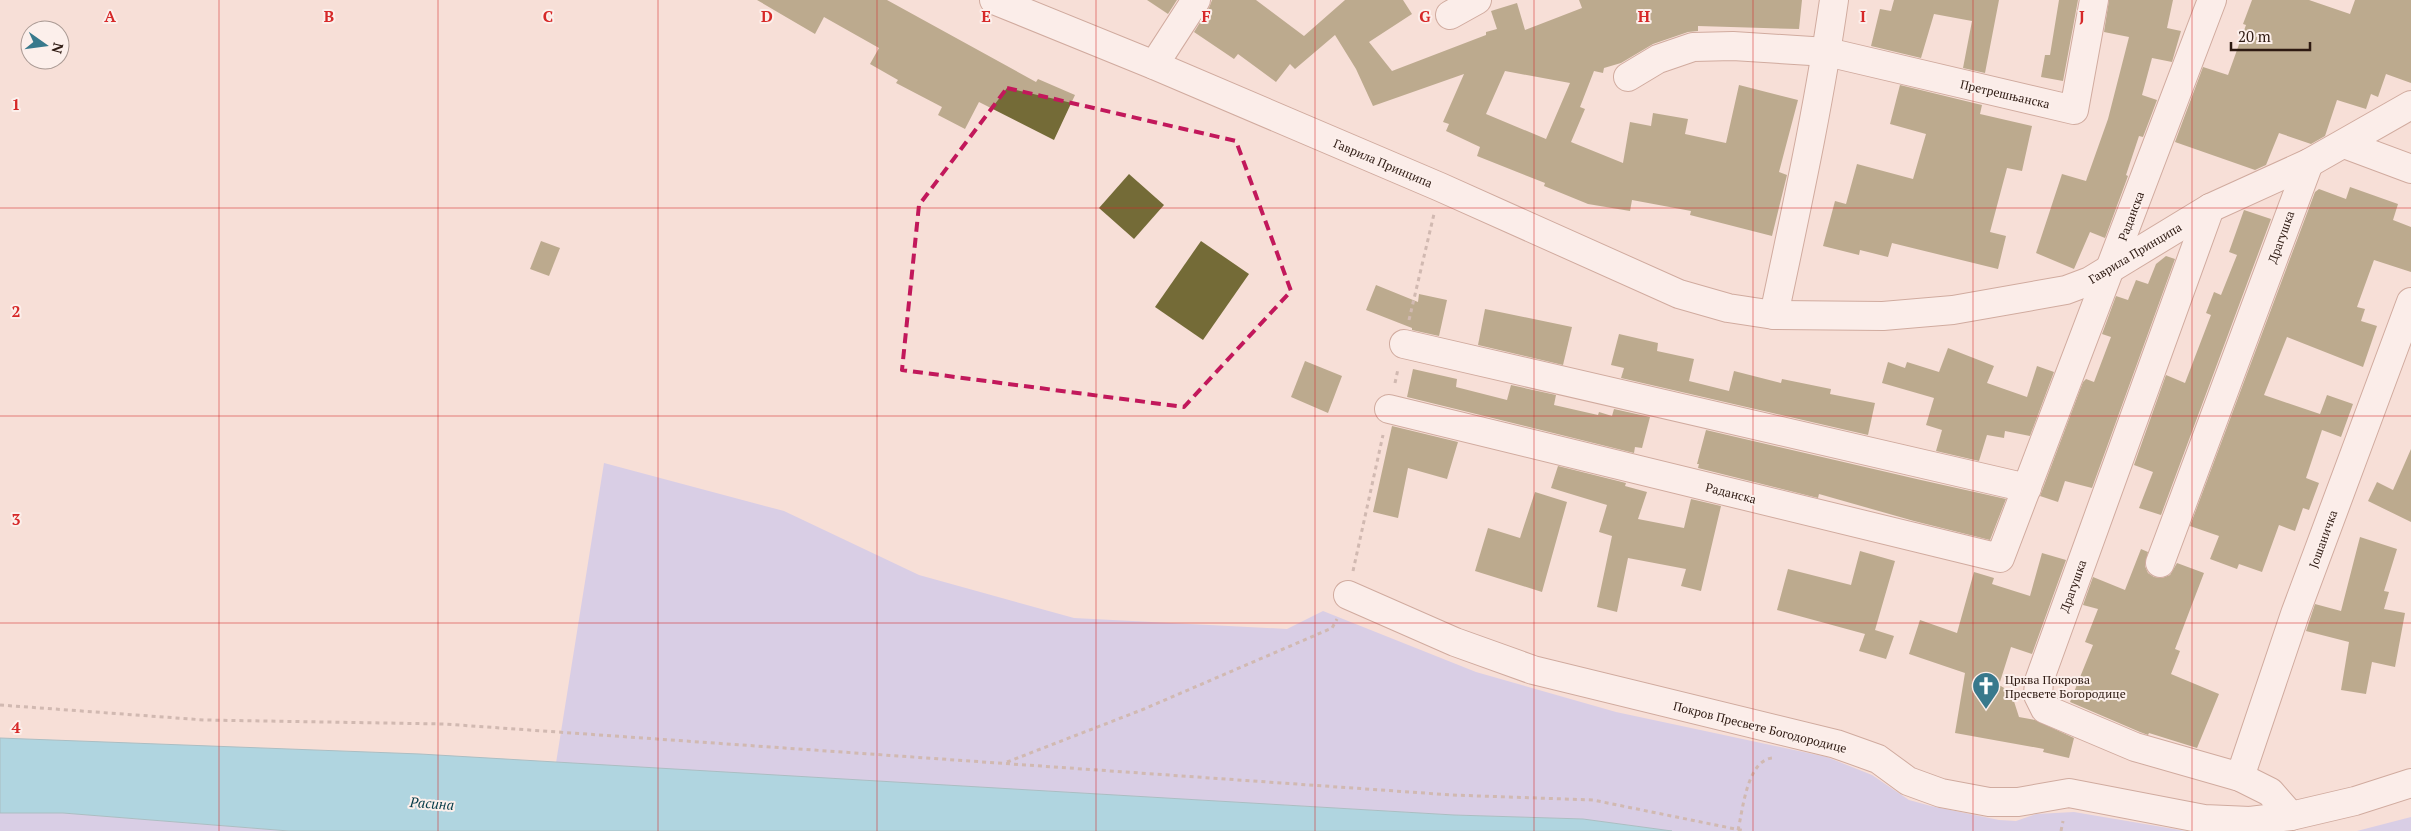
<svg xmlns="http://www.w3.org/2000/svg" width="2411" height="831" font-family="'PT Serif',serif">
<rect width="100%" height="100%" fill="#f7dfd7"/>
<g fill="#b4baf6">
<path d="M 604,463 L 784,511 L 919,575 L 1074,618 L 1287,629 L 1323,611 L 1476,672 L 1616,712 L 1827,757 L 1872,775 L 1909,800 L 1931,806 L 1999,820 L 2016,821 L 2036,814 L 2074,812 L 2186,831 L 1672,831 L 1583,819 L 1454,815 L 556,763 Z"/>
<path d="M 0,813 L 63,813 L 289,831 L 0,831 Z"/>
<path d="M 2411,817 L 2411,831 L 2357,831 Z"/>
</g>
<path fill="#5acbeb" stroke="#4d96aa" d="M 0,738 L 420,754 L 1454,815 L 1583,819 L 1672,831 L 289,831 L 63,813 L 0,813 Z"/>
<g fill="#746b37" fill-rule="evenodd">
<path d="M 757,0 L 887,0 L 1036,82 L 1038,79 L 1075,95 L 1054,140 L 979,102 L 965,129 L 938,115 L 942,107 L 896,83 L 898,80 L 870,64 L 879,48 L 824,17 L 815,34 Z"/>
<path d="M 1147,0 L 1177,0 L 1168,14 Z"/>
<path d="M 1212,0 L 1256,0 L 1304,36 L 1345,0 L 1403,0 L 1412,14 L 1369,42 L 1392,71 L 1486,35 L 1486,32 L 1497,29 L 1491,11 L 1517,3 L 1525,30 L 1582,8 L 1579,0 L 1802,0 L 1799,29 L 1698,26 L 1698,31 L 1688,32 L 1653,44 L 1621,63 L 1604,68 L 1603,73 L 1594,71 L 1580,107 L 1585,109 L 1571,142 L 1623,163 L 1630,122 L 1651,126 L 1653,113 L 1688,119 L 1685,134 L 1726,143 L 1739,85 L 1798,100 L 1779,172 L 1787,175 L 1772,236 L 1690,215 L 1691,211 L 1632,200 L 1630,211 L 1588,204 L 1544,186 L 1545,183 L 1477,156 L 1480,147 L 1446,131 L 1449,124 L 1443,122 L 1464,74 L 1373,106 L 1356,69 L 1335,35 L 1295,69 L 1290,64 L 1276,82 L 1238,54 L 1234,59 L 1194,32 L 1209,8 ZM 1505,71 L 1570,83 L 1546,139 L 1486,114 Z"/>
<path d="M 1894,0 L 1999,0 L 1985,73 L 1963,68 L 1972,21 L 1934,14 L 1921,58 L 1871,46 L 1880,9 L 1891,11 Z"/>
<path d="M 2059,0 L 2078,0 L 2063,81 L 2041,77 L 2045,55 L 2050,55 Z"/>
<path d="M 2109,0 L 2173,0 L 2167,28 L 2181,31 L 2172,62 L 2152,58 L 2142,95 L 2157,100 L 2143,137 L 2139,136 L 2126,175 L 2128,176 L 2105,238 L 2090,232 L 2074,269 L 2036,253 L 2062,174 L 2086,181 L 2108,119 L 2129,37 L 2104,32 Z"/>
<path d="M 2252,0 L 2309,0 L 2350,14 L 2355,0 L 2411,0 L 2411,83 L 2386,74 L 2378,97 L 2371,94 L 2366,109 L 2337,100 L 2325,136 L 2311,144 L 2279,133 L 2266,165 L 2255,170 L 2175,142 L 2203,67 L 2228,75 L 2246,25 L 2243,24 Z"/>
<path d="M 1900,85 L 1982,105 L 1980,114 L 2032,126 L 2022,171 L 2007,168 L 1990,232 L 2006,236 L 1998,269 L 1892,243 L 1888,257 L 1860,250 L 1859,255 L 1823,246 L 1835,201 L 1846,204 L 1857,164 L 1913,179 L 1926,134 L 1890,124 Z"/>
<path d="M 1129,174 L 1164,205 L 1134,239 L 1099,208 Z"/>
<path d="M 2350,187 L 2398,204 L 2393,220 L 2411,227 L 2411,272 L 2374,260 L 2357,307 L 2365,309 L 2361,321 L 2377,326 L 2363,367 L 2287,337 L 2264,395 L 2320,414 L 2327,395 L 2353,404 L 2341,437 L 2322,430 L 2306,478 L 2319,483 L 2309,510 L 2303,508 L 2295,531 L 2279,525 L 2262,572 L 2239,564 L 2237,569 L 2210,559 L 2219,536 L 2190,526 L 2315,192 L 2319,189 L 2346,199 Z"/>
<path d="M 2244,210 L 2271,219 L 2161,515 L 2139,508 L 2153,472 L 2134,465 L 2166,375 L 2185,383 L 2211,315 L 2206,313 L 2214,292 L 2221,295 L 2237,255 L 2229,252 Z"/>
<path d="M 541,241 L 560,248 L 549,276 L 530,269 Z"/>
<path d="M 1201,241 L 1249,274 L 1203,340 L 1155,307 Z"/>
<path d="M 2166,256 L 2175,259 L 2092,488 L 2065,481 L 2058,502 L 2040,496 L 2083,382 L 2086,379 L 2094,382 L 2111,337 L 2102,334 L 2116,296 L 2128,300 L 2136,280 L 2148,284 L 2156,264 Z"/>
<path d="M 1376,285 L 1418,302 L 1419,294 L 1447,300 L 1439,336 L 1412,330 L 1412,328 L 1366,310 Z"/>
<path d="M 1485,309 L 1572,327 L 1563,365 L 1478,345 Z"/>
<path d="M 1619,334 L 1658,343 L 1657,351 L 1694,359 L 1689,381 L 1729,391 L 1734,371 L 1781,383 L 1782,379 L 1831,389 L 1830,394 L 1875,403 L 1868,435 L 1621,378 L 1624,368 L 1611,365 Z"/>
<path d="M 1948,348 L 1994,366 L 1987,383 L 2027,397 L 2037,366 L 2054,372 L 2030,436 L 2005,431 L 2004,438 L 1987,435 L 1979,461 L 1936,451 L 1942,430 L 1926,425 L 1934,398 L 1882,383 L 1888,362 L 1905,368 L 1907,362 L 1939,372 Z"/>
<path d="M 1305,361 L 1342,376 L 1328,413 L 1291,397 Z"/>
<path d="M 1413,369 L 1457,379 L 1456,387 L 1507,400 L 1511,385 L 1556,395 L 1554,405 L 1598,415 L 1599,412 L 1612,416 L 1614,409 L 1650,417 L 1642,448 L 1635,447 L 1634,453 L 1407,397 Z"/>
<path d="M 1392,426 L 1458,442 L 1447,479 L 1408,468 L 1398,518 L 1373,512 Z"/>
<path d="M 1706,430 L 1921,480 L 2006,499 L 1990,540 L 1914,521 L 1819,494 L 1818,498 L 1698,468 L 1699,464 L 1697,464 Z"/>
<path d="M 2411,449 L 2411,522 L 2368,501 L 2377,482 L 2393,490 Z"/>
<path d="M 1558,466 L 1626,483 L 1625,486 L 1647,492 L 1638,519 L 1684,528 L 1691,499 L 1721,506 L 1701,591 L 1681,586 L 1686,569 L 1628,558 L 1617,612 L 1597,607 L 1612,536 L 1599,532 L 1607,505 L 1551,488 Z"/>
<path d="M 1535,492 L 1567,502 L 1542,592 L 1475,571 L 1488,528 L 1520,538 Z"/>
<path d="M 2360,537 L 2397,549 L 2384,591 L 2389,592 L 2384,609 L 2405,613 L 2395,667 L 2372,662 L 2366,694 L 2341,690 L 2349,642 L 2306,631 L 2315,604 L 2341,611 Z"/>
<path d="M 2141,549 L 2148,552 L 2145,566 L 2148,573 L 2154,577 L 2162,578 L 2170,575 L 2177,563 L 2204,573 L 2175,649 L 2180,651 L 2171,674 L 2219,694 L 2197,748 L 2149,733 L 2148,735 L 2140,732 L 2070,702 L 2093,645 L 2085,642 L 2098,609 L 2083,605 L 2093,577 L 2125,590 Z"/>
<path d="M 1860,551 L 1895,561 L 1875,630 L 1894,636 L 1886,659 L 1859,651 L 1865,634 L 1777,610 L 1788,569 L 1851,585 Z"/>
<path d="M 2042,553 L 2066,560 L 2032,654 L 2011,647 L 1999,685 L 2011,692 L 2019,717 L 2035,720 L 2074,738 L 2069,758 L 2043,752 L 2044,749 L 1955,733 L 1965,673 L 1909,654 L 1920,620 L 1957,633 L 1974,572 L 1994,578 L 1992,584 L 2030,596 Z"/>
</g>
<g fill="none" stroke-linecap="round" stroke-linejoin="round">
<defs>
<g id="street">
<path d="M 994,0 L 1154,65 L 1440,187 L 1679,294 L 1728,308 L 1774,315 L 1883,316 L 1953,310 L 2066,290 L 2090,281 L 2210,208 L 2309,163 L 2411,105"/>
<path d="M 1450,15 L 1477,0"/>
<path d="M 1154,65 L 1196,0"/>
<path d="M 1628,77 L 1658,59 L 1693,47 L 1733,46 L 1827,52 L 2074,110 L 2094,0"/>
<path d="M 2344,144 L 2411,169"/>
<path d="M 2210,208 L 2039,681 L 2038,695 L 2045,709 L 2135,747 L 2240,777 L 2270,792 L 2291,816"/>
<path d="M 1774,315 C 1796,210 1819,106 1834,0"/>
<path d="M 1404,344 L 2027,488"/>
<path d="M 1389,409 L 2000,558 L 2212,0"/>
<path d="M 2160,563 L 2309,163"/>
<path d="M 1348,595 L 1455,642 L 1533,670 L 1836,744 L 1878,759 L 1908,781 L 1941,793 L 1989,802 L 2018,802 L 2069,793 L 2204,819 L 2250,821 L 2291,816 L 2355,801 L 2411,783"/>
<path d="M 2240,777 L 2295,614 L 2411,302"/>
</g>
</defs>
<use href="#street" stroke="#a16d5b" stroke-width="30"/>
<g stroke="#a28c84" stroke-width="3" stroke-dasharray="4 4" stroke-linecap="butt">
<path d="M 1409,320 L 1434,214"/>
<path d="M 1395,383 L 1398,369"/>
<path d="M 1353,571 L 1383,435"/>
<path d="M 0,705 L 204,720 L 444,724 L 1452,795 L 1593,800 L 1745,831"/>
<path d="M 1007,762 L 1144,709 L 1332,628 L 1337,619"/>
<path d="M 1738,830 C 1743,809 1747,761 1772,758"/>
<path d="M 2061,831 L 2063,821"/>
</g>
<use href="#street" stroke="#fff" stroke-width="28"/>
</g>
<path d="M0 0H2411V831H0ZM 1007,88 L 1236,141 L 1291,291 L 1184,407 L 902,370 L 919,205 Z" fill="#f7dfd7" fill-opacity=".55" fill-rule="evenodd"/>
<path fill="none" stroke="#c2185b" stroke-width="4" stroke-dasharray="10 6" stroke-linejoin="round" d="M 1007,88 L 1236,141 L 1291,291 L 1184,407 L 902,370 L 919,205 Z"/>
<path fill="none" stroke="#d62828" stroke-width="1" stroke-opacity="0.55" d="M 219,0 L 219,831M 438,0 L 438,831M 658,0 L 658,831M 877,0 L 877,831M 1096,0 L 1096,831M 1315,0 L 1315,831M 1534,0 L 1534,831M 1753,0 L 1753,831M 1973,0 L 1973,831M 2192,0 L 2192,831M 0,208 L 2411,208M 0,416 L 2411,416M 0,623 L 2411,623"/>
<defs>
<symbol id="church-pin" viewBox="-11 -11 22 30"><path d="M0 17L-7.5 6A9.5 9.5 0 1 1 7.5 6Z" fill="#38798c" stroke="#fcefeb"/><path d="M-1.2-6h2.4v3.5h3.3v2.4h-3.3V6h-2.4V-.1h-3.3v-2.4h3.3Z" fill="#fff"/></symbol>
</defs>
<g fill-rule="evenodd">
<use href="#church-pin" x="1970" y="670" width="32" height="43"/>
</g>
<g text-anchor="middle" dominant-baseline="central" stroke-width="4" stroke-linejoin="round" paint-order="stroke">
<g font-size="12" fill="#2e1a12" stroke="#fcefeb">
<text transform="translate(2005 94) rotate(13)">Претрешњанска</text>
<text transform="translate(1383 163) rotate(23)">Гаврила Принципа</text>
<text transform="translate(2131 216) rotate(-69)">Раданска</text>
<text transform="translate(2281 237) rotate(-70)">Драгушка</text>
<text transform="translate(2135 253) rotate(-31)">Гаврила Принципа</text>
<text transform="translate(1731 493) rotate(14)">Раданска</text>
<text transform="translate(2323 539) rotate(-70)">Јошаничка</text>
<text transform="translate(2073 586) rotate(-70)">Драгушка</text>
<text transform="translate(1760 727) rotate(14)">Покров Пресвете Богодородице</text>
</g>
<g font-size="12" fill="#2e1a12" stroke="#fcefeb" text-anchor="start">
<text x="2005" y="679">Црква Покрова<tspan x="2005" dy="14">Пресвете Богородице</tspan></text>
</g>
<g font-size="14" font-style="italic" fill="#063c49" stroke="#fcefeb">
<text transform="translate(432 803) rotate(4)">Расина</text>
</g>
</g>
<g font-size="16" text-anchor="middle" font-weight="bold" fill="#d62828" stroke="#fcefeb" stroke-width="4" stroke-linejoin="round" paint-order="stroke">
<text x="110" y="22">A</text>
<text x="329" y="22">B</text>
<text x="548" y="22">C</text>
<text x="767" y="22">D</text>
<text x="986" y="22">E</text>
<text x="1206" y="22">F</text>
<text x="1425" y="22">G</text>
<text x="1644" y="22">H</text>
<text x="1863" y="22">I</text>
<text x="2082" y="22">J</text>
<text x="16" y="110">1</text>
<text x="16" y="317">2</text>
<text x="16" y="525">3</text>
<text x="16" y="733">4</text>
</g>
<g transform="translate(45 45) rotate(104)"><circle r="24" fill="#fcefeb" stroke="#aa9a94"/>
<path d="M0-4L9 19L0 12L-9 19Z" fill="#38798c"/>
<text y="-8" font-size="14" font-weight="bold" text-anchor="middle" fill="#2e1a12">N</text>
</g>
<path d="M2231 42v8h79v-8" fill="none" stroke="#2e1a12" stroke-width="2.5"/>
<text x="2238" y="42" font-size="15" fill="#2e1a12" stroke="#fcefeb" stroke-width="4" paint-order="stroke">20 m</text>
</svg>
